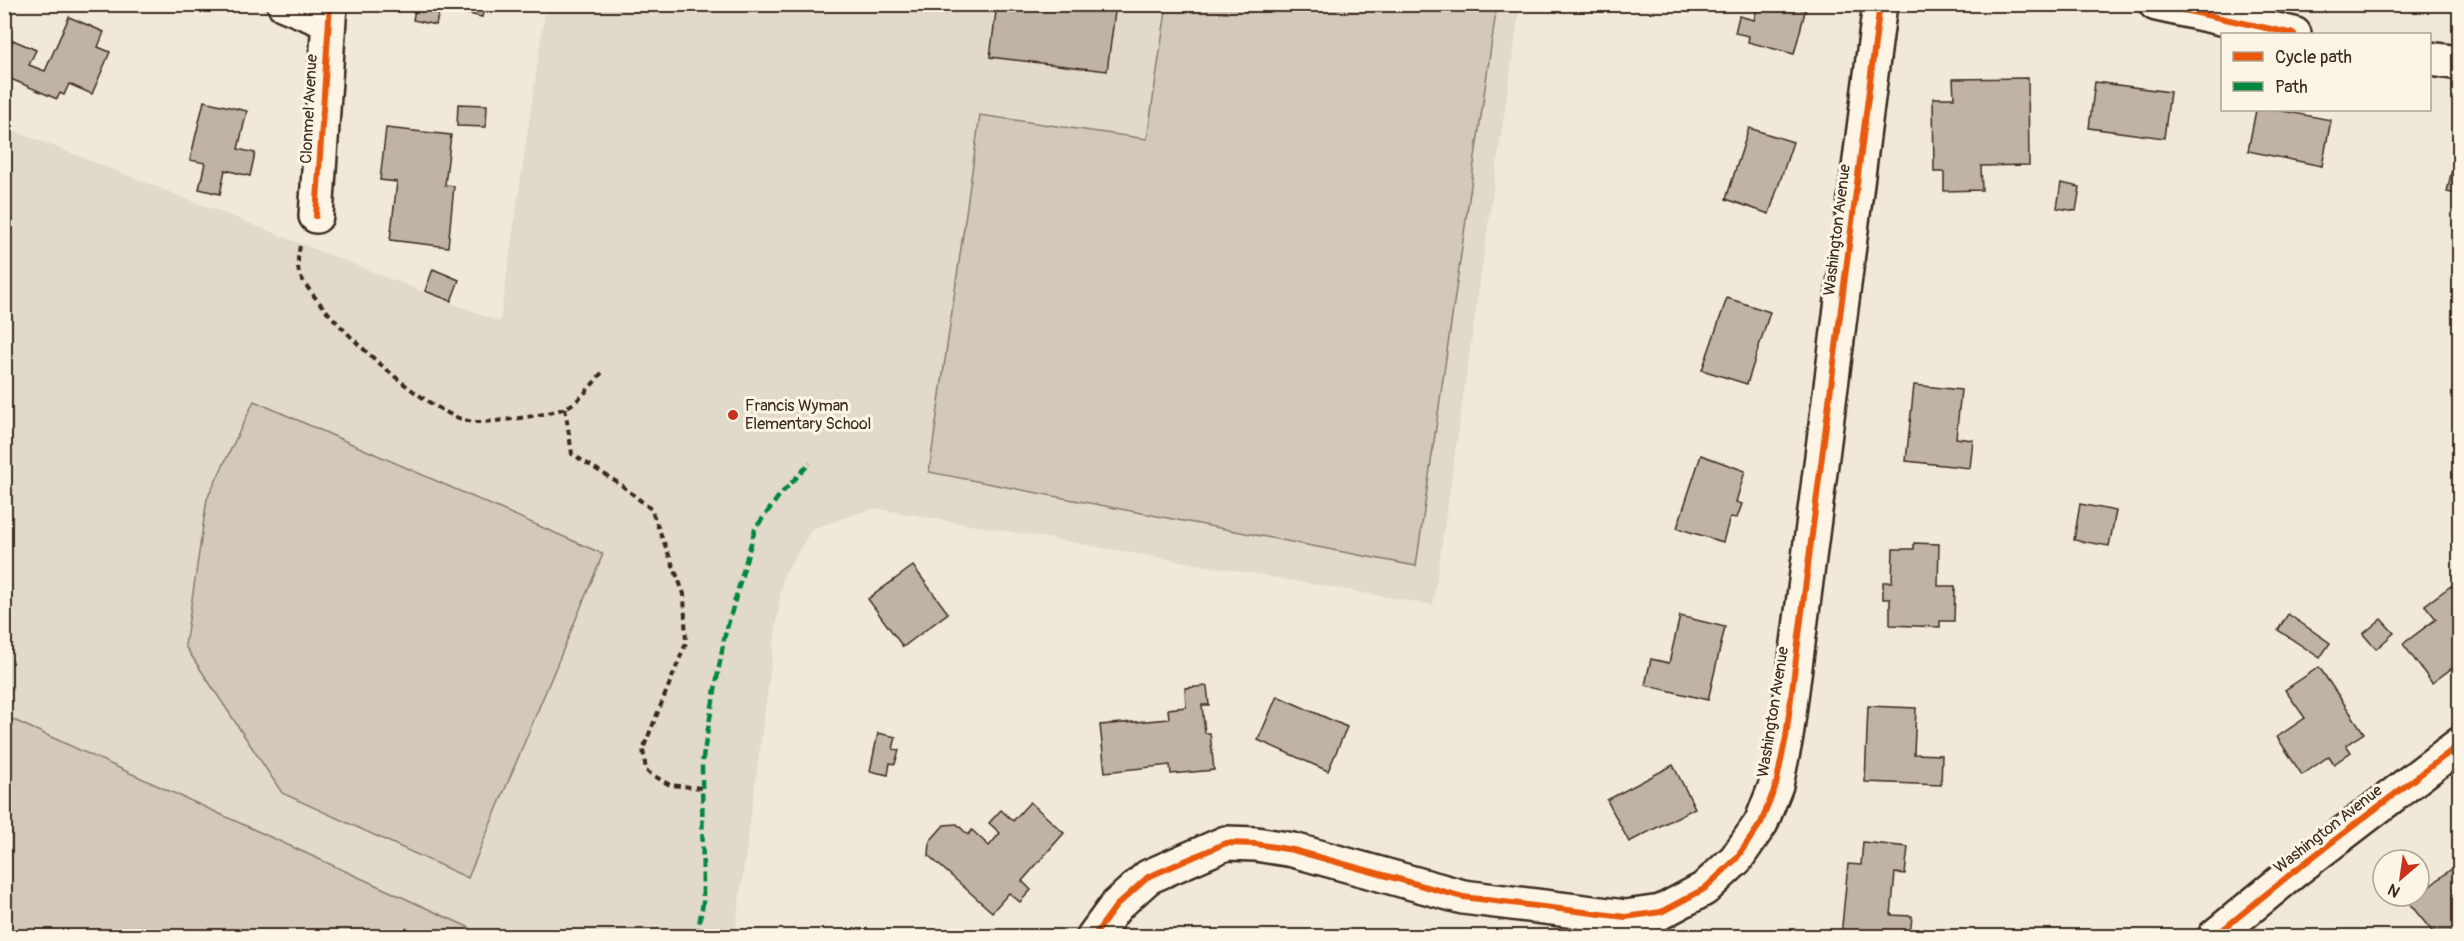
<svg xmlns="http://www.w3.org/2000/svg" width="2464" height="941" font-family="Pangolin,sans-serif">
<rect width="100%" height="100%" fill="#f0e9d9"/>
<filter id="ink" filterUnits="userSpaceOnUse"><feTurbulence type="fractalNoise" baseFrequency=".0167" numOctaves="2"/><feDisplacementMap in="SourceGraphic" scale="12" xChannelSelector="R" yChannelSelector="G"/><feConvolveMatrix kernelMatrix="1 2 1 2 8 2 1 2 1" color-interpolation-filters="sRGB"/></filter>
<g filter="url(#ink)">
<path fill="#e1d9c9" d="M 546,5 L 1520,5 L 1433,605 L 874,508 L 812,529 L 783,576 L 736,926 L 732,936 L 5,936 L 4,160 L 15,131 L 500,322 Z"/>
<g fill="#d2c9ba" stroke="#867a6c" stroke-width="1.5">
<path d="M 1167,4 L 1497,5 L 1416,566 L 929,472 L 980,115 L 1147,139 Z"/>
<path d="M 254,401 L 603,554 L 468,878 L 282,793 L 185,646 L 207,499 Z"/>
<path d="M 5,716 L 470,928 L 467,936 L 5,936 Z"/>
</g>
<g fill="#beb3a4" stroke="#3b2a1e" stroke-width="1.5">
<path d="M 416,4 L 485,4 L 482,17 L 440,7 L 436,25 L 413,20 Z"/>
<path d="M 997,4 L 1116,4 L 1107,71 L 990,57 Z"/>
<path d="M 1758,4 L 1807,4 L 1794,54 L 1748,42 L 1749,36 L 1735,33 L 1739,16 L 1754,20 Z"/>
<path d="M 69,17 L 104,32 L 98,47 L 110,52 L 92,94 L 69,84 L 64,95 L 60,93 L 57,99 L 4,76 L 4,59 L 13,40 L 36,50 L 29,65 L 45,71 Z"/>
<path d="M 2028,78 L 2029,165 L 1981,166 L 1982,190 L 1944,191 L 1944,172 L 1934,172 L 1933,98 L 1954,98 L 1953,79 Z"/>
<path d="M 2095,82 L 2170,92 L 2164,138 L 2089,128 Z"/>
<path d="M 204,101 L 247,111 L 238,149 L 255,153 L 250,176 L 225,170 L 220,194 L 199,189 L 205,163 L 190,160 Z"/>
<path d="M 458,104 L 487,105 L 486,127 L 457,126 Z"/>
<path d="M 2256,110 L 2278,110 L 2331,120 L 2322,166 L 2248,151 Z"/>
<path d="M 386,128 L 451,135 L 445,185 L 454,186 L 448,247 L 390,240 L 397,182 L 380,180 Z"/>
<path d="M 1749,128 L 1793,142 L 1769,214 L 1726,199 Z"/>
<path d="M 2457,146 L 2460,146 L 2460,195 L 2447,192 Z"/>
<path d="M 2061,183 L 2080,187 L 2076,211 L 2057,208 Z"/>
<path d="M 433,269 L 459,280 L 451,301 L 425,291 Z"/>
<path d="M 1727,298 L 1770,312 L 1747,384 L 1702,370 Z"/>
<path d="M 1914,385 L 1961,390 L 1956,438 L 1973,440 L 1970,468 L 1906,461 Z"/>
<path d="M 1701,455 L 1745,471 L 1736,502 L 1742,504 L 1737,518 L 1730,517 L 1723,542 L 1677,528 Z"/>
<path d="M 2080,504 L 2116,511 L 2109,546 L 2074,540 Z"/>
<path d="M 1914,543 L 1939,544 L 1938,586 L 1955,586 L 1954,621 L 1940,621 L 1940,627 L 1890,625 L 1890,599 L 1883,599 L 1883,582 L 1892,582 L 1893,549 L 1914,549 Z"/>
<path d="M 913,566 L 948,613 L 903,647 L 868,599 Z"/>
<path d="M 2451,586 L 2460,596 L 2460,662 L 2432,683 L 2403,644 L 2436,619 L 2425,605 Z"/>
<path d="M 2288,614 L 2330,643 L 2320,658 L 2278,630 Z"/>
<path d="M 1680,616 L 1725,627 L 1708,700 L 1645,685 L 1651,659 L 1669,663 Z"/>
<path d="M 2381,619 L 2394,633 L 2376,649 L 2363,634 Z"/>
<path d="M 2319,667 L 2364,733 L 2346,745 L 2351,752 L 2334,764 L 2329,756 L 2302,775 L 2277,737 L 2305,718 L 2285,690 Z"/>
<path d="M 1207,686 L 1209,705 L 1202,705 L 1205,733 L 1210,733 L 1214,770 L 1171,774 L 1170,765 L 1105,772 L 1100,725 L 1169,719 L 1168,709 L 1186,707 L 1185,688 Z"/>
<path d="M 1277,696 L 1347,727 L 1328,771 L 1258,740 Z"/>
<path d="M 1868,706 L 1916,708 L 1914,754 L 1942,755 L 1941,785 L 1865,782 Z"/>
<path d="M 878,733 L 896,737 L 893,749 L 899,750 L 895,764 L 890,763 L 888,775 L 870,771 Z"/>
<path d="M 1673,765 L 1695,808 L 1629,842 L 1607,800 Z"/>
<path d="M 1030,802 L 1064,833 L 1022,881 L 1031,890 L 1020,902 L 1009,893 L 992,912 L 929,856 L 930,841 L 944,825 L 957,824 L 968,835 L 972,830 L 989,846 L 1000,833 L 989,823 L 1001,810 L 1013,821 Z"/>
<path d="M 1863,842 L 1908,847 L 1905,874 L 1895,873 L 1891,915 L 1912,916 L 1910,936 L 1841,936 L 1848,864 L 1861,865 Z"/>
<path d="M 2460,862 L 2460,925 L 2445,936 L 2436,936 L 2409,903 Z"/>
</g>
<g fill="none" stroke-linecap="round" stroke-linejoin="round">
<defs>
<g id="minor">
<path d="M 284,4 L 328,22"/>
<path d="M 2156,4 L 2294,34"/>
<path d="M 2430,59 L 2460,63"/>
<path d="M 316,216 L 330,4"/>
<path d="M 1094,936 L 1116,906 L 1148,877 L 1226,843 L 1256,844 L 1293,850 L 1463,897 L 1625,917 L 1661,912 L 1704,889 L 1736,859 L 1761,823 L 1776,785 L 1786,737 L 1880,4"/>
<path d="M 2215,936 L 2293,872 L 2460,744"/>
</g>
</defs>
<use href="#minor" stroke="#3b2a1e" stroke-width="38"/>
<g stroke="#3b2a1e" stroke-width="4" stroke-dasharray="6 4.5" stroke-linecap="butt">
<path d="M 300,246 C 298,255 296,269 301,277 C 323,317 429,418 474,422 C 491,423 550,415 565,408 C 581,401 593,383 604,370"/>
<path d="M 565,408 L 572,454 L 620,484 L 651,509 L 684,594 L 686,643 L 643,749 L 646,771 L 670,785 L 702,788"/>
</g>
<use href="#minor" stroke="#fcf5e5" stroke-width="33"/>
<path stroke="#00873e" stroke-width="4.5" stroke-dasharray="9 4.5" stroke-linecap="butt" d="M 697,936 L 703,903 L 702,763 L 724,639 L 755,529 L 779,496 L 810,463"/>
<defs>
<g id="cycleway">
<path d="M 2156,4 L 2294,34"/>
<path d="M 316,216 L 330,4"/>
<path d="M 1094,936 L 1116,906 L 1148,877 L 1226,843 L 1256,844 L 1293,850 L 1463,897 L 1625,917 L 1661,912 L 1704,889 L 1736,859 L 1761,823 L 1776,785 L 1786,737 L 1880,4"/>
<path d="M 2215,936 L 2293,872 L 2460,744"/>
</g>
</defs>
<use href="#cycleway" stroke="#fcf5e5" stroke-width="10"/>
<use href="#cycleway" stroke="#e8590c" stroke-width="6"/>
</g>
</g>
<circle fill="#c8321e" stroke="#fcf5e5" stroke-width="2" cx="733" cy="415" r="6"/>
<g text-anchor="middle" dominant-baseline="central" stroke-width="6" stroke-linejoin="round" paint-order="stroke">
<g font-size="16" fill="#3b2a1e" stroke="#fcf5e5">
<text transform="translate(309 109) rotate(-87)">Clonmel Avenue</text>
<text transform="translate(1837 230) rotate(-83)">Washington Avenue</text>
<text transform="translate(1773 712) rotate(-81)">Washington Avenue</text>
<text transform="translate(2328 829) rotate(-38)">Washington Avenue</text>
</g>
<g font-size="16" fill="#3b2a1e" stroke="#fcf5e5" text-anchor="start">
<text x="745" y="406">Francis Wyman<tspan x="745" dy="18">Elementary School</tspan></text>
</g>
</g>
<rect width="2464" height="941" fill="none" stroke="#fcf5e5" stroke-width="24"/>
<rect x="12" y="12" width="2440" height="917" fill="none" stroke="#3b2a1e" stroke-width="2" filter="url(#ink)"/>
<rect x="2221" y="33" width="210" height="78" fill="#fcf5e5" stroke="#afa495" stroke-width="1.5"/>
<rect x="2233" y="52" width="30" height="9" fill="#e8590c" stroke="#afa495" stroke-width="1.5"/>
<text x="2275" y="63" font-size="18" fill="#3b2a1e">Cycle path</text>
<rect x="2233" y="82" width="30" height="9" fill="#00873e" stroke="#afa495" stroke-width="1.5"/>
<text x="2275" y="93" font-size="18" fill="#3b2a1e">Path</text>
<g transform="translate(2401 878) rotate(209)"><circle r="28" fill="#fcf5e5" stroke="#afa495" stroke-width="1.5"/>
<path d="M0-4.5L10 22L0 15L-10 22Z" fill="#c8321e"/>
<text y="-9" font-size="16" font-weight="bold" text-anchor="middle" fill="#3b2a1e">N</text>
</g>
</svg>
